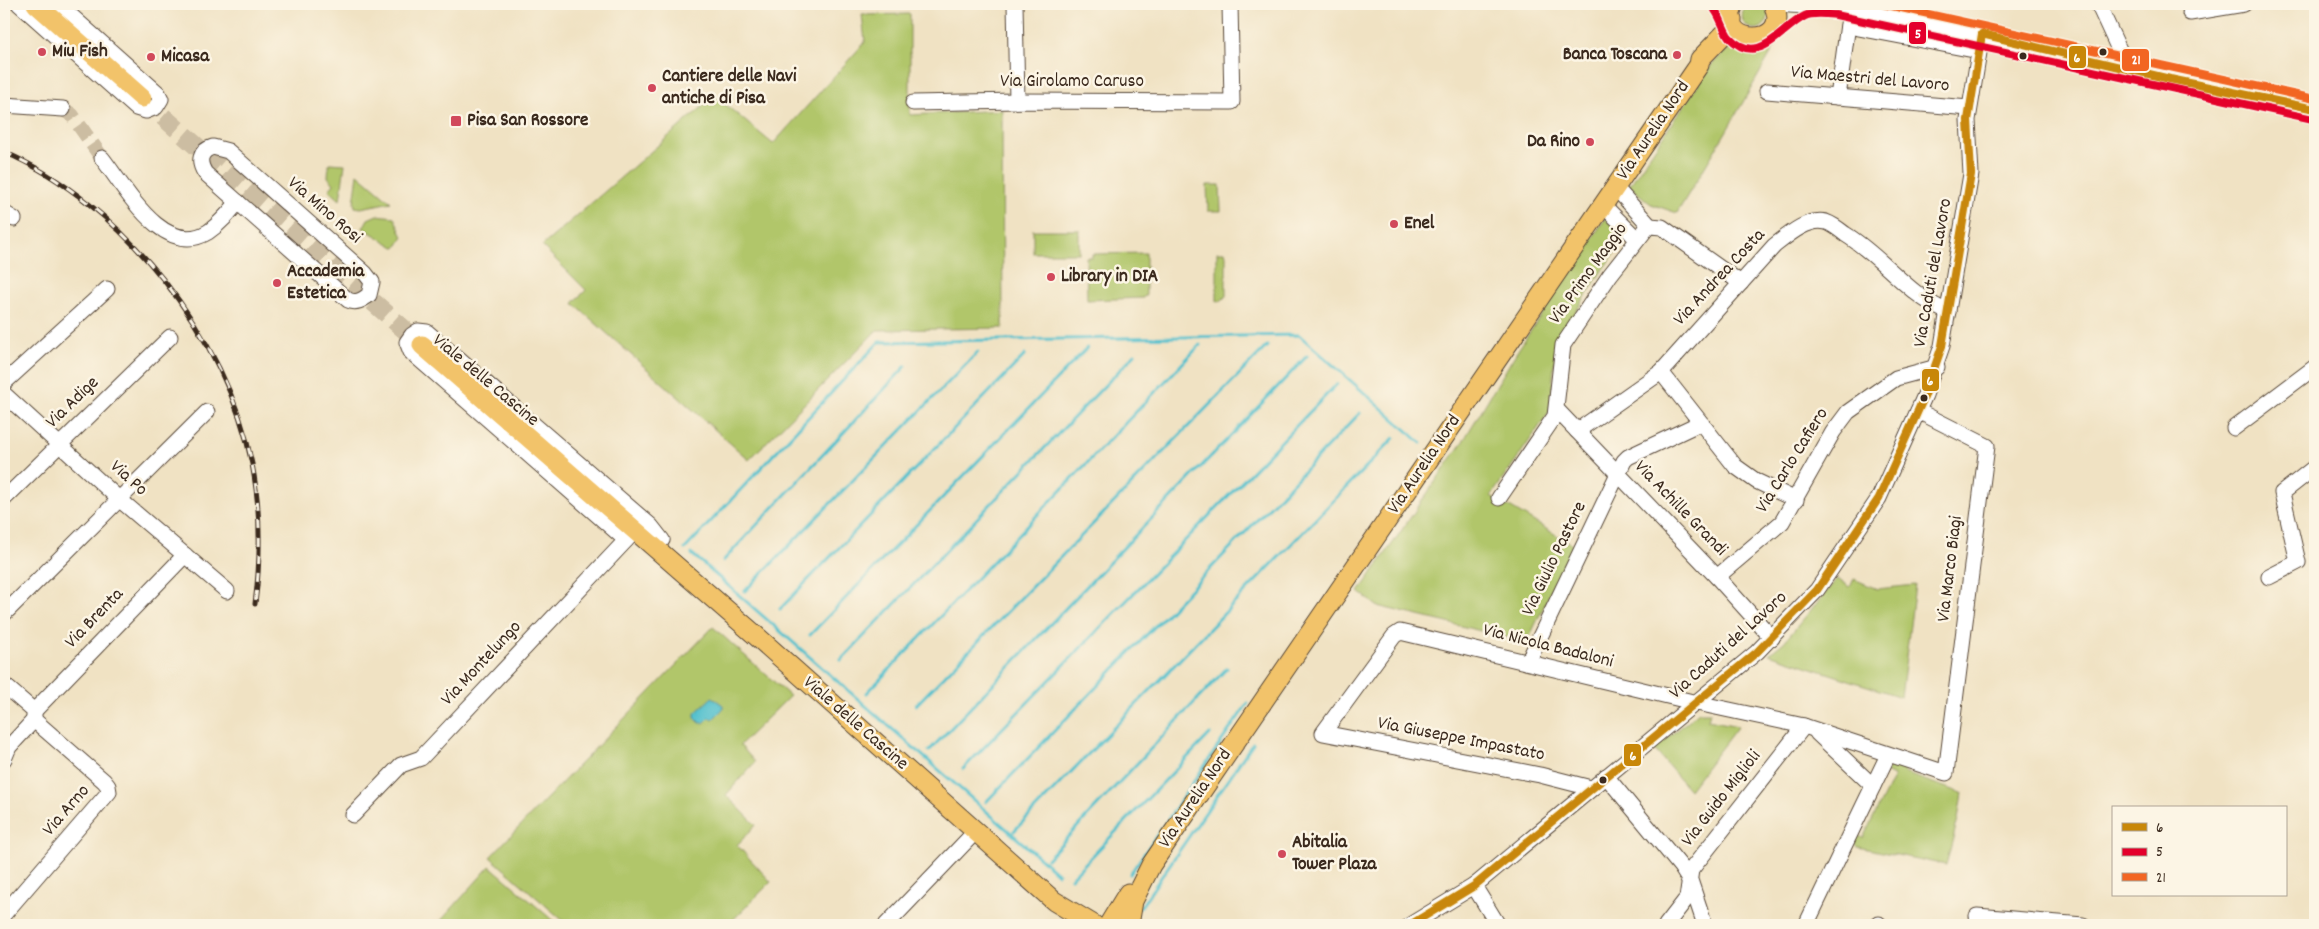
<svg xmlns="http://www.w3.org/2000/svg" width="2319" height="929" font-family="Dekko,sans-serif">
<rect width="100%" height="100%" fill="#fcf5e5"/>
<filter id="ink" filterUnits="userSpaceOnUse"><feTurbulence type="fractalNoise" baseFrequency=".02" numOctaves="2"/><feDisplacementMap in="SourceGraphic" scale="10" xChannelSelector="R" yChannelSelector="G"/><feConvolveMatrix kernelMatrix="1 2 1 2 8 2 1 2 1" color-interpolation-filters="sRGB"/></filter>
<filter id="wash" filterUnits="userSpaceOnUse"><feTurbulence type="fractalNoise" baseFrequency=".0096" numOctaves="4" result="noise"/><feDisplacementMap in="SourceGraphic" scale="20" xChannelSelector="R" yChannelSelector="G"/><feGaussianBlur stdDeviation="1.12" result="paint"/><feColorMatrix in="noise" values="0 0 0 0 0 0 0 0 0 0 0 0 0 0 0 0 0 1.4 0 .05"/><feComposite in="paint" operator="in"/></filter>
<g filter="url(#wash)">
<rect width="100%" height="100%" fill="#f0e2c3"/>
<g fill="#b1c66a" stroke="#767844">
<circle cx="1755" cy="16" r="13"/>
<path d="M 910,14 L 910,115 L 1002,110 L 1003,328 L 877,330 L 749,460 L 573,303 L 586,290 L 542,246 L 715,96 L 773,144 L 865,42 L 862,15 Z"/>
<path d="M 1779,39 L 1726,132 L 1677,213 L 1651,204 L 1629,186 L 1712,64 C 1717,60 1722,53 1727,50 C 1744,41 1763,49 1779,39 Z"/>
<path d="M 329,163 L 345,164 L 340,200 L 329,190 L 334,184 L 328,177 Z"/>
<path d="M 358,174 L 391,202 L 361,208 L 355,207 L 354,203 Z"/>
<path d="M 1207,185 L 1220,185 L 1221,211 L 1208,211 Z"/>
<path d="M 377,215 L 394,217 L 403,237 L 396,248 L 363,228 L 368,219 Z"/>
<path d="M 1607,216 L 1629,234 L 1603,269 L 1556,343 L 1550,411 L 1491,496 L 1573,545 L 1527,642 L 1377,606 L 1359,592 L 1462,443 L 1516,353 Z"/>
<rect x="1033" y="230" width="46" height="23"/>
<path d="M 1217,252 L 1225,252 L 1226,256 L 1226,296 L 1221,301 L 1217,301 Z"/>
<path d="M 1146,253 L 1146,294 L 1143,298 L 1087,300 L 1086,257 L 1092,257 L 1092,254 Z"/>
<path d="M 1837,579 L 1850,587 L 1854,579 L 1877,589 L 1915,585 L 1901,697 L 1769,654 L 1784,642 Z"/>
<path d="M 713,627 L 790,696 L 740,745 L 755,762 L 726,795 L 756,825 L 737,845 L 771,882 L 728,925 L 568,925 L 490,857 Z"/>
<path d="M 1699,712 L 1710,712 L 1708,720 L 1738,726 L 1689,790 L 1654,749 Z"/>
<path d="M 1892,762 L 1905,765 L 1904,773 L 1962,793 L 1958,819 L 1946,865 L 1858,847 L 1852,841 L 1855,834 L 1863,838 L 1894,776 L 1886,772 Z"/>
<path d="M 490,866 L 558,925 L 437,925 Z"/>
</g>
<path fill="#54c1ce" stroke="#487676" d="M 712,697 L 723,705 L 723,709 L 713,719 L 709,718 L 704,723 L 700,723 L 695,718 L 695,713 Z"/>
<g fill="none" stroke-linecap="round" stroke-linejoin="round">
<g stroke="#54c1ce" stroke-width="3">
<path d="M 685,549 L 879,342 L 1299,335 L 1421,443"/>
<path d="M 692,554 L 1058,874"/>
<path d="M 723,561 L 906,366"/>
<path d="M 745,591 L 978,352"/>
<path d="M 780,609 L 1025,355"/>
<path d="M 810,635 L 1087,348"/>
<path d="M 841,660 L 1135,354"/>
<path d="M 867,693 L 1200,345"/>
<path d="M 916,705 L 1267,346"/>
<path d="M 929,751 L 1307,356"/>
<path d="M 963,769 L 1337,384"/>
<path d="M 986,802 L 1360,413"/>
<path d="M 1014,831 L 1394,438"/>
<path d="M 1047,859 L 1227,668"/>
<path d="M 1130,874 L 1248,703"/>
<path d="M 1071,878 L 1210,734"/>
<path d="M 1140,908 L 1253,743"/>
</g>
</g>
</g>
<g filter="url(#ink)">
<g fill="none" stroke-linecap="round" stroke-linejoin="round">
<path stroke="#ccbda2" stroke-width="15" stroke-dasharray="15 8" stroke-linecap="butt" d="M 63,109 L 72,115 L 102,158"/>
<path stroke="#ccbda2" stroke-width="19" stroke-dasharray="19 9" stroke-linecap="butt" d="M 142,98 L 422,345"/>
<defs>
<g id="minor">
<path d="M 19,4 L 136,108 L 146,111 L 156,107 L 161,99 L 158,93 L 58,4"/>
<path d="M 1015,4 L 1017,101"/>
<path d="M 1780,4 C 1804,7 1828,4 1852,8 C 2008,36 2160,79 2315,109"/>
<path d="M 2098,4 L 2128,69"/>
<path d="M 2190,13 L 2244,4"/>
<path d="M 1848,26 L 1979,51"/>
<path d="M 1767,91 L 1969,108"/>
<path d="M 1838,97 L 1849,17"/>
<path d="M 913,103 L 1017,101 L 1232,102 L 1230,4"/>
<path d="M 4,105 L 63,109"/>
<path d="M 213,147 L 228,151 L 365,273 L 372,282 L 369,295 C 362,300 356,304 348,300 L 205,173 C 198,162 199,151 213,147 Z"/>
<path d="M 102,158 C 125,187 163,259 208,232 C 220,224 229,213 238,202"/>
<path d="M 1615,187 L 1650,226"/>
<path d="M 1603,205 L 1637,239"/>
<path d="M 4,213 L 14,219"/>
<path d="M 1661,372 L 1735,466 L 1756,481 L 1796,500"/>
<path d="M 4,383 L 107,289"/>
<path d="M 4,394 L 119,499 L 227,591"/>
<path d="M 1557,410 L 1717,577 L 1772,638"/>
<path d="M 2234,428 L 2315,367"/>
<path d="M 1577,431 L 1661,372 L 1774,246 C 1787,236 1808,217 1826,222 C 1832,224 1840,230 1845,234 C 1883,257 1907,295 1948,312"/>
<path d="M 1499,498 L 1555,416 L 1563,345 L 1610,275 L 1647,228 L 1650,226 L 1662,227 L 1741,283"/>
<path d="M 4,499 L 170,337"/>
<path d="M 626,540 L 411,352 L 407,342 L 412,335 L 418,331 L 427,332 L 651,526 L 662,540 L 655,549"/>
<path d="M 1717,577 L 1782,522 L 1833,432 L 1848,412 L 1896,378 L 1937,367"/>
<path d="M 2269,577 L 2298,562 L 2282,493 L 2315,467"/>
<path d="M 4,614 L 207,412"/>
<path d="M 1528,662 L 1624,461 L 1628,457 L 1700,423"/>
<path d="M 4,685 L 34,711 L 34,720"/>
<path d="M 34,711 L 185,555"/>
<path d="M 1817,733 L 1873,786"/>
<path d="M 4,759 L 9,747 L 34,720"/>
<path d="M 1606,776 L 1681,867 L 1691,883 L 1705,925"/>
<path d="M 1591,788 L 1540,775 L 1323,733 L 1394,636 L 1400,632 L 1697,703 L 1804,726 L 1946,773 L 1987,446 L 1918,411"/>
<path d="M 353,815 L 401,765 L 421,758 L 632,534"/>
<path d="M 1474,886 L 1498,925"/>
<path d="M 4,914 L 109,792 L 108,786 L 104,781 L 34,720"/>
<path d="M 1977,916 L 2083,925"/>
<path d="M 886,925 L 976,831"/>
<path d="M 1410,925 L 1474,886 L 1757,652 L 1817,590 L 1879,498 L 1925,395 L 1942,346 L 1971,174 L 1968,120 L 1982,34"/>
<path d="M 1666,925 L 1687,898 L 1691,870 L 1804,726"/>
<path d="M 1806,925 L 1888,755"/>
<path d="M 1878,925 L 1879,924"/>
</g>
<g id="major">
<path d="M 36,4 L 142,98"/>
<path d="M 1734,4 C 1713,48 1795,48 1773,4"/>
<path d="M 422,345 L 753,633 L 1054,901 L 1094,925"/>
<path d="M 1109,924 L 1128,893"/>
<path d="M 1129,925 L 1133,901 L 1151,865 L 1699,65 L 1700,59 L 1726,32 L 1732,20"/>
</g>
</defs>
<use href="#minor" stroke="#564637" stroke-width="17"/>
<use href="#major" stroke="#564637" stroke-width="21"/>
<use href="#minor" stroke="#fff" stroke-width="15"/>
<use href="#major" stroke="#f2c36a" stroke-width="19"/>
<defs>
<path id="rail" d="M 4,152 C 123,203 227,337 252,464 C 261,510 261,557 255,604"/>
</defs>
<use href="#rail" stroke="#3b2a1e" stroke-width="5"/>
<use href="#rail" stroke="#fcf5e5" stroke-width="3" stroke-dasharray="9" stroke-linecap="butt"/>
<defs>
<path id="bus-1" d="M 1410,925 L 1474,886 L 1757,652 L 1817,590 L 1879,498 L 1925,395 L 1942,346 L 1971,174 L 1968,120 L 1982,34 L 2170,79 L 2315,109"/>
<path id="bus-2" d="M 1715,10 C 1721,18 1724,31 1729,37 C 1759,69 1781,27 1805,16 C 1814,12 1826,14 1836,15 L 2313,119"/>
<path id="bus-3" d="M 1883,4 L 2315,99"/>
</defs>
<use href="#bus-1" stroke="#fcf5e5" stroke-width="11"/>
<use href="#bus-2" stroke="#fcf5e5" stroke-width="11"/>
<use href="#bus-3" stroke="#fcf5e5" stroke-width="11"/>
<use href="#bus-1" stroke="#c88708" stroke-width="8"/>
<use href="#bus-2" stroke="#e4002b" stroke-width="8"/>
<use href="#bus-3" stroke="#f26522" stroke-width="8"/>
</g>
</g>
<g fill="#d1495b" stroke="#fcf5e5" stroke-width="2">
<circle cx="42" cy="52" r="5"/>
<circle cx="1677" cy="55" r="5"/>
<circle cx="151" cy="57" r="5"/>
<circle cx="652" cy="88" r="5"/>
<rect x="450" y="115" width="12" height="12" rx="2.5"/>
<circle cx="1590" cy="142" r="5"/>
<circle cx="1394" cy="224" r="5"/>
<circle cx="1051" cy="277" r="5"/>
<circle cx="277" cy="283" r="5"/>
<circle cx="1282" cy="854" r="5"/>
</g>
<g fill="#3b2a1e" stroke="#fcf5e5" stroke-width="2">
<circle cx="2103" cy="52" r="4.5"/>
<circle cx="2023" cy="56" r="4.5"/>
<circle cx="1924" cy="398" r="4.5"/>
<circle cx="1603" cy="780" r="4.5"/>
</g>
<g text-anchor="middle" dominant-baseline="central" stroke-width="5" stroke-linejoin="round" paint-order="stroke">
<g font-size="19" font-weight="bold" fill="#3b2a1e" stroke="#fcf5e5" text-anchor="start">
<text x="52" y="52">Miu Fish</text>
<text x="1667" y="55" text-anchor="end">Banca Toscana</text>
<text x="161" y="57">Micasa</text>
<text x="662" y="77">Cantiere delle Navi<tspan x="662" dy="22">antiche di Pisa</tspan></text>
<text x="467" y="121">Pisa San Rossore</text>
<text x="1580" y="142" text-anchor="end">Da Rino</text>
<text x="1404" y="224">Enel</text>
<text x="287" y="272">Accademia<tspan x="287" dy="22">Estetica</tspan></text>
<text x="1061" y="277">Library in DIA</text>
<text x="1292" y="843">Abitalia<tspan x="1292" dy="22">Tower Plaza</tspan></text>
</g>
<g font-size="19" fill="#3b2a1e" stroke="#fcf5e5">
<text transform="translate(1870 80) rotate(5)">Via Maestri del Lavoro</text>
<text x="1072" y="82">Via Girolamo Caruso</text>
<text transform="translate(1654 131) rotate(-56)">Via Aurelia Nord</text>
<text transform="translate(324 211) rotate(41)">Via Mino Rosi</text>
<text transform="translate(1934 273) rotate(-80)">Via Caduti del Lavoro</text>
<text transform="translate(1589 274) rotate(-54)">Via Primo Maggio</text>
<text transform="translate(1720 278) rotate(-47)">Via Andrea Costa</text>
<text transform="translate(485 381) rotate(40)">Viale delle Cascine</text>
<text transform="translate(73 403) rotate(-44)">Via Adige</text>
<text transform="translate(1793 461) rotate(-58)">Via Carlo Cafiero</text>
<text transform="translate(1425 465) rotate(-56)">Via Aurelia Nord</text>
<text transform="translate(128 479) rotate(42)">Via Po</text>
<text transform="translate(1680 509) rotate(46)">Via Achille Grandi</text>
<text transform="translate(1555 559) rotate(-64)">Via Giulio Pastore</text>
<text transform="translate(1951 569) rotate(-83)">Via Marco Biagi</text>
<text transform="translate(95 619) rotate(-46)">Via Brenta</text>
<text transform="translate(1729 646) rotate(-42)">Via Caduti del Lavoro</text>
<text transform="translate(1548 647) rotate(14)">Via Nicola Badaloni</text>
<text transform="translate(482 664) rotate(-47)">Via Montelungo</text>
<text transform="translate(855 724) rotate(41)">Viale delle Cascine</text>
<text transform="translate(1461 740) rotate(11)">Via Giuseppe Impastato</text>
<text transform="translate(1196 799) rotate(-56)">Via Aurelia Nord</text>
<text transform="translate(1722 799) rotate(-52)">Via Guido Miglioli</text>
<text transform="translate(67 811) rotate(-49)">Via Arno</text>
</g>
</g>
<g stroke="#fcf5e5" stroke-width="2">
<rect x="1908" y="21" width="19" height="24" rx="5" fill="#e4002b"/>
<rect x="2068" y="45" width="19" height="24" rx="5" fill="#c88708"/>
<rect x="2121" y="48" width="29" height="24" rx="5" fill="#f26522"/>
<rect x="1921" y="368" width="19" height="24" rx="5" fill="#c88708"/>
<rect x="1623" y="743" width="19" height="24" rx="5" fill="#c88708"/>
</g>
<g font-size="14" text-anchor="middle" font-weight="bold" fill="#fff">
<text x="1918" y="38">5</text>
<text x="2077" y="62">6</text>
<text x="2136" y="64">21</text>
<text x="1930" y="385">6</text>
<text x="1633" y="760">6</text>
</g>
<rect width="2319" height="929" fill="none" stroke="#fcf5e5" stroke-width="20"/>
<rect x="2112" y="806" width="175" height="90" fill="#fcf5e5" stroke="#afa495"/>
<rect x="2122" y="823" width="25" height="8" fill="#c88708" stroke="#afa495"/>
<text x="2156" y="832" font-size="15" fill="#3b2a1e">6</text>
<rect x="2122" y="848" width="25" height="8" fill="#e4002b" stroke="#afa495"/>
<text x="2156" y="856" font-size="15" fill="#3b2a1e">5</text>
<rect x="2122" y="873" width="25" height="8" fill="#f26522" stroke="#afa495"/>
<text x="2156" y="882" font-size="15" fill="#3b2a1e">21</text>
</svg>
